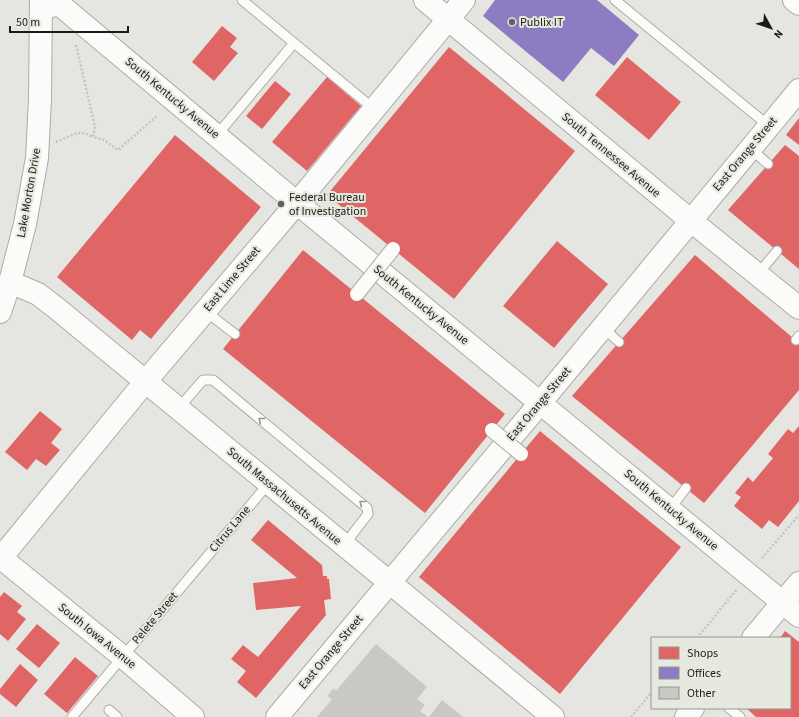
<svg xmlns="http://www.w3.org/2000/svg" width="799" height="717" font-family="'Source Sans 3',sans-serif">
<rect width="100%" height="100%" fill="#e5e6e1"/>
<g fill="#e06666">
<path d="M 222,26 L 237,38 L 230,47 L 238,53 L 214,81 L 192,62 Z"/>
<path d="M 449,47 L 575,151 L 454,299 L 327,195 Z"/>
<path d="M 627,57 L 681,102 L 649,140 L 595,95 Z"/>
<path d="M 327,77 L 361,106 L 307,171 L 272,142 Z"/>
<path d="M 275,81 L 291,94 L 262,129 L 246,116 Z"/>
<path d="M 799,118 L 799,145 L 786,135 Z"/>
<path d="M 175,135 L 261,207 L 151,339 L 140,330 L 132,340 L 57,277 Z"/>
<path d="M 785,145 L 799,156 L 799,269 L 728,210 Z"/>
<path d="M 557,241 L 608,284 L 554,348 L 503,306 Z"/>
<path d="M 303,250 L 505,414 L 425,513 L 223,349 Z"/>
<path d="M 695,255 L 799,343 L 799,390 L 704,503 L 572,396 Z"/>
<path d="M 40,411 L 62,429 L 51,443 L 60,450 L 46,466 L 36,459 L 27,470 L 5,452 Z"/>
<path d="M 799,426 L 799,501 L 778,527 L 769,520 L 762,529 L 734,506 L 741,497 L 735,493 L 748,477 L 753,482 L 773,458 L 768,454 L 788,429 L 793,433 Z"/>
<path d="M 540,431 L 681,547 L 560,694 L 419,577 Z"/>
<path d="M 268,520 L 322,565 L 323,576 L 327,576 L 327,579 L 329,579 L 331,599 L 324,600 L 326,615 L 256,698 L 237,682 L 246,671 L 231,659 L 243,645 L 258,657 L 301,606 L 256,610 L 253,583 L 297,578 L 251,540 Z"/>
<path d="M 4,592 L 22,606 L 17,612 L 26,619 L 8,641 L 0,634 L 0,597 Z"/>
<path d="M 37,624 L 60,643 L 39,668 L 16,649 Z"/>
<path d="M 785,631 L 799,642 L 799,717 L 756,717 L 746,708 L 790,708 L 790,638 L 780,638 Z"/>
<path d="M 75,657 L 98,676 L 67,713 L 44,694 Z"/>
<path d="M 20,664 L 38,680 L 16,707 L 0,694 L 0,689 Z"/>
</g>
<path fill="#8e7cc3" d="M 495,0 L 597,0 L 639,35 L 614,66 L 591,48 L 563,82 L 483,16 Z"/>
<g fill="#c8c9c5">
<path d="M 376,644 L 427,687 L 417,699 L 425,705 L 420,711 L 428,717 L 317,717 L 332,699 L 327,696 L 334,688 L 336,691 Z"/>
<path d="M 442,700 L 463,717 L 429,717 Z"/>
</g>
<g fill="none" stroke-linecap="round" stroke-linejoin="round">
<defs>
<g id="service">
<path d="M 242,0 L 374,109"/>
<path d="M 615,0 L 769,126"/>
<path d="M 217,135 L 294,43"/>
<path d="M 750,148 L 768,164"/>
<path d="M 758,274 L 777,251"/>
<path d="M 205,311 L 235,334"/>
<path d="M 602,327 L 619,342"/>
<path d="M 796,340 L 799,336"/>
<path d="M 178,409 L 203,380 L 213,380 L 367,508 L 368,514 L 344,545"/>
<path d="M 670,509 L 686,488"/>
<path d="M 729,708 L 740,717"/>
<path d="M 109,710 L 117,717"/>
<path d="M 72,717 L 269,483"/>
</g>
<g id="tertiary">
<path d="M 425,0 L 690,220 L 799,308"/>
<path d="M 41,9 L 59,4 L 297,203 L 799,616"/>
<path d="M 10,282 L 38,294 L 55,307 L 553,717"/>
<path d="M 0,312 L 10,282 L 25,224 L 37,158 L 40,99 L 41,0"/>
<path d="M 0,557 L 123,657 L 193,717"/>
<path d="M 0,559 L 145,382 L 297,203 L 464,0"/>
<path d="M 753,638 L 799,583"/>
<path d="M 277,717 L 541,402 L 799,90"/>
<path d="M 686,717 L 693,708"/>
</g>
<path id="primary" d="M 794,0 L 799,4"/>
</defs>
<use href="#service" stroke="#abaca7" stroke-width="11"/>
<use href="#tertiary" stroke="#abaca7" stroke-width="24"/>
<use href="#primary" stroke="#abaca7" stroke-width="24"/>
<g stroke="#c4c5c3" stroke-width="2.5" stroke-dasharray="2 2" stroke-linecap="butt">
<path d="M 76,45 L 95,127 L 93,137 L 104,140 L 118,150 L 158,115"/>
<path d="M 56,142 L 77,133 L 84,133 L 93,137"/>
<path d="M 762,558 L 799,515"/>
<path d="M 697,638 L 737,589"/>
<path d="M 631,717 L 652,692"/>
</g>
<use href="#service" stroke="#fbfbfa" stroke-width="9"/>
<use href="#tertiary" stroke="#fbfbfa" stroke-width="22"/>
<use href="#primary" stroke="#fbfbfa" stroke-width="22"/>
<defs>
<g id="pedestrian-bridge">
<path d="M 357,294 L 393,249"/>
<path d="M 492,430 L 521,454"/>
</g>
</defs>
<use href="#pedestrian-bridge" stroke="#abaca7" stroke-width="16" stroke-linecap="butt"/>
<use href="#pedestrian-bridge" stroke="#fbfbfa" stroke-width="14"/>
</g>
<defs><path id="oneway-chevron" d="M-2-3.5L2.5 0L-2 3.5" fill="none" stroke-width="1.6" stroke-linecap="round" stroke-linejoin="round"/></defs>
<g stroke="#969794">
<use href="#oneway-chevron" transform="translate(261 420) rotate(-141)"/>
<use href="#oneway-chevron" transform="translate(362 503) rotate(-141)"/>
</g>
<g fill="#62635e" stroke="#e6e9de" stroke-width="1.5">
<circle cx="512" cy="22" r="4"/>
<circle cx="281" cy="204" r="4"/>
</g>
<g text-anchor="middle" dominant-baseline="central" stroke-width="4" stroke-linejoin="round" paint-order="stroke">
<g font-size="12" fill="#1b1c18" stroke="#e6e9de" text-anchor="start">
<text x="520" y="22">Publix IT</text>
<text x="289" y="197">Federal Bureau<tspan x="289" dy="14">of Investigation</tspan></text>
</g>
<g font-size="12" fill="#1b1c18" stroke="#e6e9de">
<text transform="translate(172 98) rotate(40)">South Kentucky Avenue</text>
<text transform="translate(745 154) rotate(-50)">East Orange Street</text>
<text transform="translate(611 155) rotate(40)">South Tennessee Avenue</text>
<text transform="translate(29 193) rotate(-80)">Lake Morton Drive</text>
<text transform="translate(232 279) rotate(-50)">East Lime Street</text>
<text transform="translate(421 305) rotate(39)">South Kentucky Avenue</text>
<text transform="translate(539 404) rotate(-50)">East Orange Street</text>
<text transform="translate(284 496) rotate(40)">South Massachusetts Avenue</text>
<text transform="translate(671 510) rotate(40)">South Kentucky Avenue</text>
<text transform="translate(230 529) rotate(-50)">Citrus Lane</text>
<text transform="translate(155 618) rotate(-50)">Pelete Street</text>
<text transform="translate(97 636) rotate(39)">South Iowa Avenue</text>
<text transform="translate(331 652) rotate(-50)">East Orange Street</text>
</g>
</g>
<rect x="651" y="637" width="140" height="72" fill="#e6e9de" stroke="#95978f"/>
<rect x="659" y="647" width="20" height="12" fill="#e06666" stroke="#95978f"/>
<text x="687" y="657" font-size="12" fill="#1b1c18">Shops</text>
<rect x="659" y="667" width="20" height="12" fill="#8e7cc3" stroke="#95978f"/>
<text x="687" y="677" font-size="12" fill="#1b1c18">Offices</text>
<rect x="659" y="687" width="20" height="12" fill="#c8c9c5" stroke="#95978f"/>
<text x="687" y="697" font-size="12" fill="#1b1c18">Other</text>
<g transform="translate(771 28) rotate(130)" stroke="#e6e9de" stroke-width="3" paint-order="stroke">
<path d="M0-3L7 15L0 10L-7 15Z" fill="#1b1c18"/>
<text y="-6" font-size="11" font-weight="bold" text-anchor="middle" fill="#1b1c18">N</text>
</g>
<path d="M10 26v6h118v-6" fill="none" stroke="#1b1c18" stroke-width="2"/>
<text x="16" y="26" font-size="12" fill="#1b1c18" stroke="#e6e9de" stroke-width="3" paint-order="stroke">50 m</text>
</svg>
